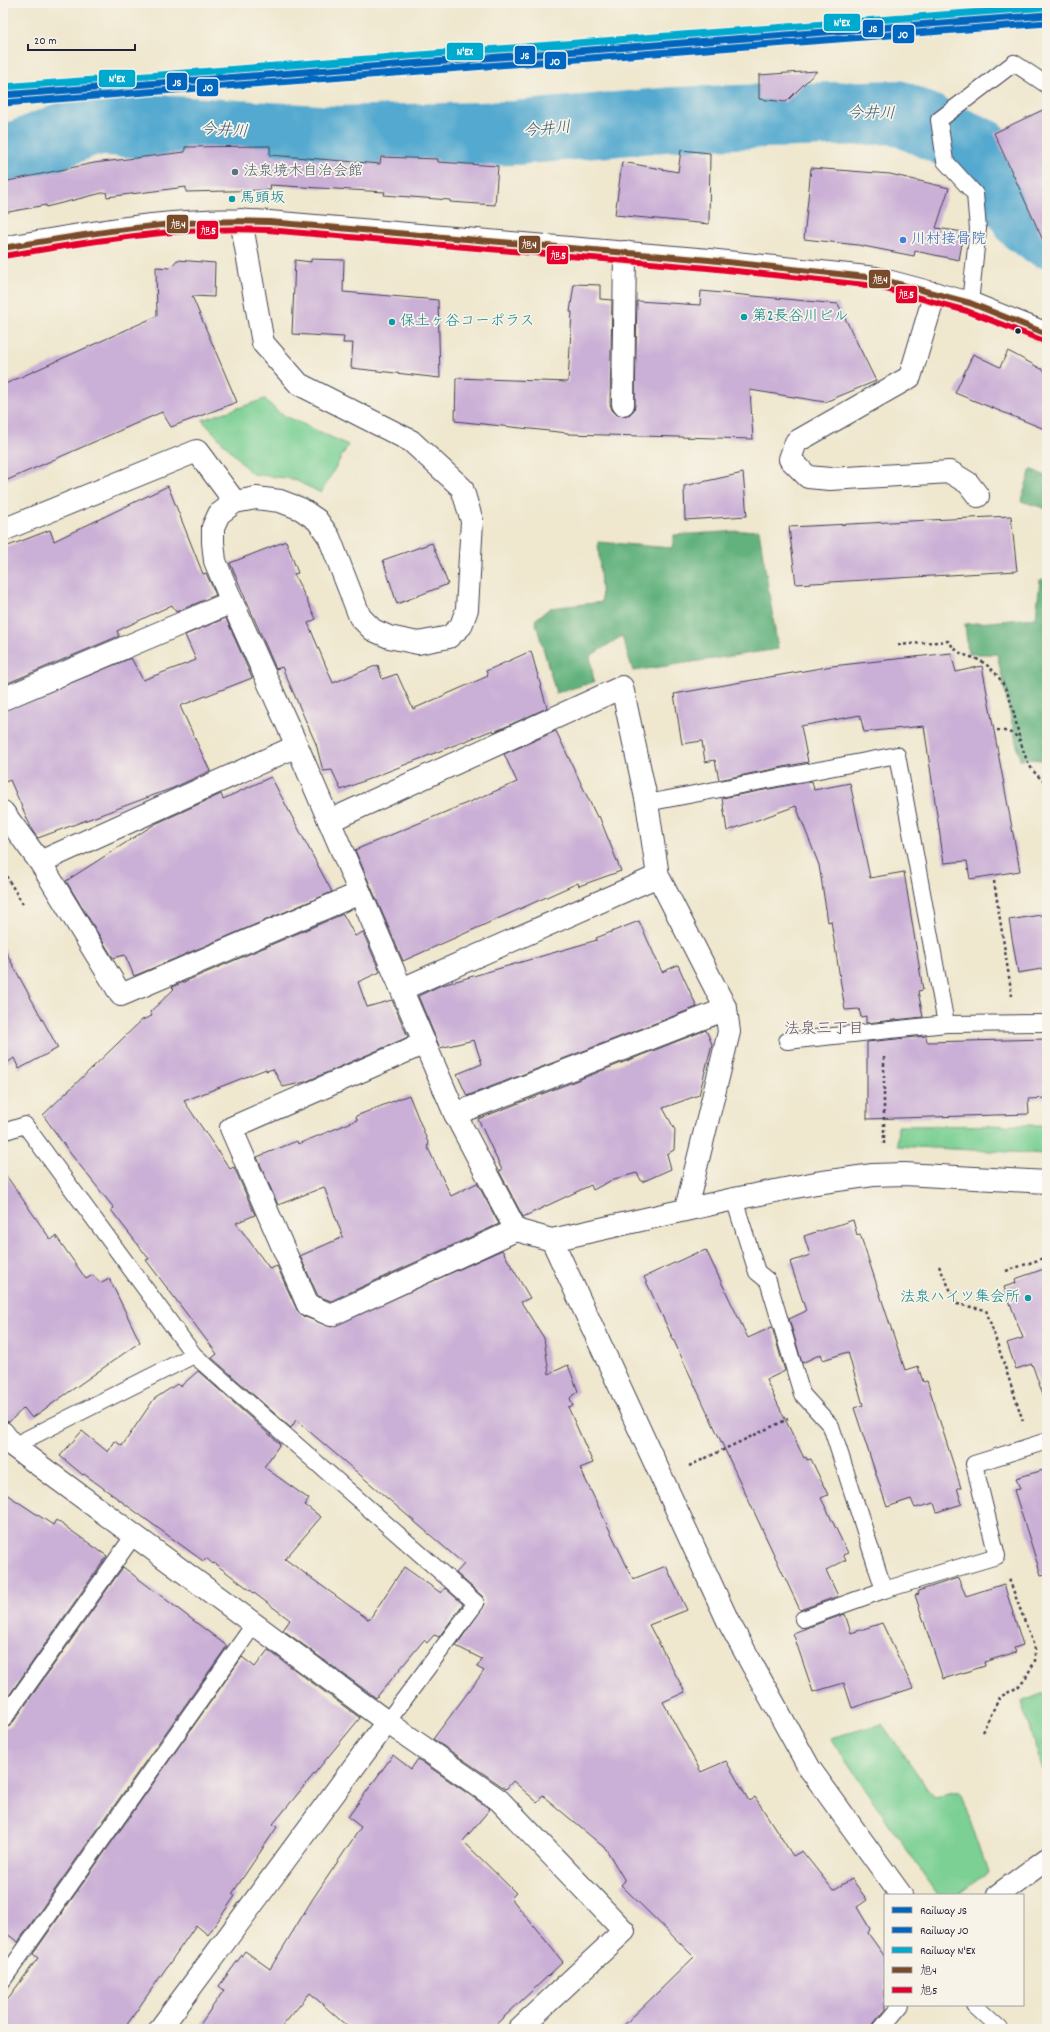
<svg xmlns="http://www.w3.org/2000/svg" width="1050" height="2032" font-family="Dekko,'Klee One',sans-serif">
<rect width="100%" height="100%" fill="#f7f3e8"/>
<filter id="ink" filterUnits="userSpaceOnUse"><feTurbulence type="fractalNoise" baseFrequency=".025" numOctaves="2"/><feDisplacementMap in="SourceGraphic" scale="8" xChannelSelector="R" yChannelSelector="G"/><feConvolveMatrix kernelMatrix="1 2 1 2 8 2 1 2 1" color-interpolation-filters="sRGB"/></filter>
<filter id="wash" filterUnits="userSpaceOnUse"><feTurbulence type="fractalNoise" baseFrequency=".012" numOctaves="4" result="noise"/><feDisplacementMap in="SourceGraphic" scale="16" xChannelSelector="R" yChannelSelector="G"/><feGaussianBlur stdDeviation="0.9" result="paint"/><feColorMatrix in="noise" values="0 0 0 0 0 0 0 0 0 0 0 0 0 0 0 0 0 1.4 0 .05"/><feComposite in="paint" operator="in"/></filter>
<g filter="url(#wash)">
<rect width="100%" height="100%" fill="#efe7ce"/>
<g fill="#7bd094" stroke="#4e7968">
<path d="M 265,399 L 279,413 L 348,445 L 321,493 L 293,479 L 252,474 L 202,420 Z"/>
<path d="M 1047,1125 L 1047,1154 L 897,1146 L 898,1126 Z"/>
<path d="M 1047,1692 L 1047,1783 L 1021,1702 Z"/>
<path d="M 882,1724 L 933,1796 L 960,1791 L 988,1872 L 957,1895 L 938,1895 L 830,1738 Z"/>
</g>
<g fill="#64b27e" stroke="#436a5c">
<path d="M 1031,469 L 1047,477 L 1047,509 L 1021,501 Z"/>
<path d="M 759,530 L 778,649 L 633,671 L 622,636 L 590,656 L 594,682 L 556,693 L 535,620 L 550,608 L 602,602 L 598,542 L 672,548 L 674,535 Z"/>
<path d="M 1047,578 L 1047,760 L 1020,759 L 997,654 L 968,654 L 965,624 L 1036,618 L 1040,580 Z"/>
</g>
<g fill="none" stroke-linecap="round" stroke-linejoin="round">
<path stroke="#52a9cf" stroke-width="64" d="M 3,159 L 92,123 L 335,138 L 515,133 L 675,119 L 897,112 L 981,150 L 1026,222 L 1047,236"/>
</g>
<g id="blocks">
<g fill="#caafd6">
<path d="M 817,71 L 786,102 L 759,99 L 759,75 Z"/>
<path d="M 1047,108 L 1047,249 L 994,133 Z"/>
<path d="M 270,146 L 270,155 L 380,164 L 381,157 L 438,159 L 438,162 L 498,166 L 495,205 L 450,202 L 450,200 L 384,195 L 385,192 L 270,185 L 271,190 L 186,192 L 186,187 L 107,197 L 106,192 L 46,207 L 46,205 L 3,213 L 3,182 L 94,163 L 185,152 L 185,147 Z"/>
<path d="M 681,150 L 710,153 L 709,224 L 615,215 L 622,162 L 678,172 Z"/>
<path d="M 811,168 L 890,174 L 949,188 L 936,228 L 964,232 L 959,260 L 915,251 L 914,256 L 858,245 L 804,239 Z"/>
<path d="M 311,259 L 344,260 L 343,292 L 438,300 L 440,378 L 351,368 L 353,343 L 343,343 L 344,337 L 292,334 L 295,260 L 311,262 Z"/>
<path d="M 177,260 L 215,263 L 214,297 L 192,296 L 237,402 L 171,427 L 162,412 L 3,482 L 3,385 L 157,316 L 156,267 L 170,268 Z"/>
<path d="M 574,284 L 600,285 L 600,299 L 612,300 L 610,404 L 612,410 L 617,415 L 623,416 L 629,415 L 634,410 L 635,405 L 637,301 L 700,305 L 701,291 L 838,304 L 876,381 L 825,402 L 750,390 L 753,439 L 568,434 L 568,433 L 455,421 L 456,378 L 568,382 L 572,312 L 570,312 Z"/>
<path d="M 1008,351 L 1047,372 L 1047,430 L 955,393 L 973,354 L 1000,367 Z"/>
<path d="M 743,473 L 747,516 L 685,520 L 684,486 Z"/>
<path d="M 168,486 L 203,574 L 206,573 L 216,595 L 176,612 L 172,605 L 117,631 L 119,636 L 3,685 L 3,548 L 50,530 L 54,541 Z"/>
<path d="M 1011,516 L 1017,571 L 796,584 L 789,527 Z"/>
<path d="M 286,541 L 298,573 L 294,574 L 316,619 L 308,623 L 333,683 L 378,665 L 382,679 L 397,674 L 413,709 L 488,676 L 486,671 L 531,651 L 547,708 L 494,732 L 493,730 L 341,790 L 332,770 L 323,771 L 316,744 L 282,667 L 276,669 L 230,563 Z"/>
<path d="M 432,543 L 448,584 L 397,604 L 383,560 Z"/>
<path d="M 226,618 L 252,678 L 180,706 L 210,771 L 173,788 L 38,838 L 33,832 L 10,780 L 3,783 L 3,711 L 131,658 L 143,680 L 196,660 L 185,635 Z"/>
<path d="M 951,653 L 956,672 L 982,666 L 1020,871 L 970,879 L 967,861 L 944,863 L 924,726 L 864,732 L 860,715 L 801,726 L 808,762 L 719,780 L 715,760 L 705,762 L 702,741 L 682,744 L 674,694 L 832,666 Z"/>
<path d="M 556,731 L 597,817 L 599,816 L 621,871 L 579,886 L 578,883 L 403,961 L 355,850 L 517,782 L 504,754 Z"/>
<path d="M 271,777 L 332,892 L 134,976 L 125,955 L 113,958 L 66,881 L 155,824 L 221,794 L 223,799 Z"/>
<path d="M 812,781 L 814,790 L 850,783 L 870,878 L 904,872 L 923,990 L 918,991 L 923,1017 L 866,1023 L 866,1016 L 861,1017 L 859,1009 L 845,1010 L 831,921 L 828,922 L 819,865 L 796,806 L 727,831 L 722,798 Z"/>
<path d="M 343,914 L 355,936 L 363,932 L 380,972 L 358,982 L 367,1007 L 392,1000 L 408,1037 L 305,1082 L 283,1087 L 273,1069 L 266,1071 L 266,1069 L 184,1101 L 230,1169 L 234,1167 L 255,1215 L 236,1223 L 270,1269 L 277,1266 L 297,1310 L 303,1316 L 331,1327 L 502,1250 L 530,1298 L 521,1302 L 544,1338 L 549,1374 L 568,1365 L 578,1391 L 570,1398 L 573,1406 L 568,1407 L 593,1463 L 580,1468 L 633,1579 L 666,1566 L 687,1610 L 649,1625 L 685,1692 L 663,1702 L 701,1772 L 726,1761 L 749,1801 L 755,1797 L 793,1856 L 802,1851 L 833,1890 L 852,1879 L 867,1900 L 857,1907 L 870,1929 L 868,1933 L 885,1957 L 885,2009 L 874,2023 L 872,2029 L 620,2029 L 694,1957 L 621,1885 L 625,1881 L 606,1849 L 543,1796 L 537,1802 L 513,1781 L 506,1789 L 433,1739 L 484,1671 L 477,1667 L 482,1659 L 456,1646 L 485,1604 L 482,1596 L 456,1573 L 464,1564 L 296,1420 L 291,1428 L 212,1358 L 217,1354 L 146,1260 L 149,1259 L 111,1210 L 114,1208 L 70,1153 L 43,1115 L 142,1020 L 152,1016 L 150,1012 L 174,989 L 172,987 Z"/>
<path d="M 1047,914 L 1047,968 L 1018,973 L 1009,920 Z"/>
<path d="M 639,921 L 662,972 L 678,965 L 697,1007 L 467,1096 L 457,1074 L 482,1064 L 474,1040 L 440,1048 L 418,996 L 439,986 L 597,940 L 596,938 Z"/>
<path d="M 3,947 L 58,1048 L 19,1069 L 14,1058 L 3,1066 Z"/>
<path d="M 706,1030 L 712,1044 L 699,1095 L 663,1108 L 675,1130 L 674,1150 L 667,1154 L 671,1169 L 642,1182 L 637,1173 L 614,1179 L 593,1190 L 591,1185 L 523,1217 L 499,1171 L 502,1170 L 478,1119 Z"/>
<path d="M 926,1036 L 927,1042 L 1047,1039 L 1047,1098 L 1028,1099 L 1029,1114 L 867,1119 L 867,1042 Z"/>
<path d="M 409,1095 L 429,1145 L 427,1146 L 451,1196 L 477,1183 L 499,1224 L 331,1301 L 318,1296 L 300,1256 L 343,1237 L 324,1187 L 278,1205 L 257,1157 L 297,1141 L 298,1144 L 357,1120 L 356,1116 Z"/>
<path d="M 3,1171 L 51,1240 L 56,1236 L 86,1279 L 93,1275 L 100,1283 L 109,1278 L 140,1342 L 32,1418 L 24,1408 L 9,1422 L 3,1421 Z"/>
<path d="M 853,1220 L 857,1235 L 860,1234 L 905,1370 L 918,1366 L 923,1382 L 927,1381 L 961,1488 L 957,1488 L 962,1504 L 937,1512 L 934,1503 L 915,1508 L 911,1499 L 887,1507 L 854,1408 L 863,1405 L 848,1352 L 823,1360 L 821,1354 L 802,1363 L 789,1319 L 806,1311 L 790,1262 L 810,1255 L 804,1236 Z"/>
<path d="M 706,1250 L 748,1338 L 772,1327 L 785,1371 L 766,1380 L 804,1458 L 806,1457 L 807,1460 L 811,1459 L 828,1495 L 821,1498 L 848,1553 L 843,1555 L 846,1560 L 826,1570 L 838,1596 L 800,1610 L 644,1277 L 698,1252 L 698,1253 Z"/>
<path d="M 1047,1268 L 1047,1394 L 1043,1395 L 1032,1364 L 1016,1369 L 1007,1343 L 1023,1338 L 1004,1287 L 1016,1283 L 1015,1279 Z"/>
<path d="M 198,1371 L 280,1444 L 264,1467 L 309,1499 L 305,1505 L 321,1517 L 285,1559 L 369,1620 L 404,1567 L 441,1593 L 445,1588 L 463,1604 L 439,1637 L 434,1635 L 427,1643 L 424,1640 L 376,1698 L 283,1630 L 290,1620 L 214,1563 L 213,1564 L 206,1558 L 203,1561 L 84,1474 L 83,1475 L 60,1456 L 82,1431 L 108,1452 L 115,1441 L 122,1446 L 154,1399 L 177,1384 L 181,1386 Z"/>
<path d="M 1047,1469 L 1047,1574 L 1041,1575 L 1014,1490 L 1020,1489 L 1016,1478 Z"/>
<path d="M 3,1492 L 53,1525 L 56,1520 L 107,1556 L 3,1704 Z"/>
<path d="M 123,1567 L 227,1646 L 18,1942 L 3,1931 L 3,1729 L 11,1725 Z"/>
<path d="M 958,1578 L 966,1596 L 1004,1584 L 1023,1645 L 1014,1648 L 1016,1652 L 984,1662 L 985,1666 L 943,1679 L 915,1595 L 919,1594 L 918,1591 Z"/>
<path d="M 845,1614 L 851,1633 L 882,1623 L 913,1688 L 852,1708 L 844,1683 L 813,1692 L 793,1633 Z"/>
<path d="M 268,1650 L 360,1718 L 273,1824 L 277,1827 L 232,1894 L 235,1896 L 208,1935 L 196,1925 L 124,2029 L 3,2029 L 3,2005 L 38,1958 L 33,1954 L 242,1657 L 255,1667 Z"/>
<path d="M 393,1755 L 411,1769 L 418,1759 L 490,1809 L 463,1841 L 516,1893 L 511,1898 L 563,1962 L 491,2029 L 350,2029 L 310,1993 L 280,2029 L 197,2029 L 224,1990 L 219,1986 L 245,1951 L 270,1969 L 312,1900 L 361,1827 L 348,1817 Z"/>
</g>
</g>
</g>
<g filter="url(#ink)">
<use href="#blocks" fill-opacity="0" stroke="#414051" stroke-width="1"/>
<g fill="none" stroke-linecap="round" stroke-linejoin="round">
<defs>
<g id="lane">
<path d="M 970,303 L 978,229 L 975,194 L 945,161 L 939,120 L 1014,63 L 1047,85"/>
<path d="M 647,803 L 897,755 L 946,1024 L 1047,1023"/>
<path d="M 787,1041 L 946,1024"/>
<path d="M 3,1132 L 25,1125 L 194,1355 L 476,1603 L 387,1722"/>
<path d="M 734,1199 L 757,1272 L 768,1281 L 802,1394 L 831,1426 L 884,1590 L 997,1556 L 974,1464 L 1047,1441"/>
<path d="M 13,1446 L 194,1355"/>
<path d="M 803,1619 L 884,1590"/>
<path d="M 3,1720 L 134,1535"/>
<path d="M 3,1980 L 255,1623"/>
<path d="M 974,2005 L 1000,2029"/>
<path d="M 881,2029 L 901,2005"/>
</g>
<g id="street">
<path d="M 241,220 L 263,343 L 299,384 L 411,441 L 462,488 L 472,521 L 467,609 L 461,626 L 449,637 L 418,643 L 389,637 L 373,630 L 360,617 L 329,537 L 317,520 L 301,509 L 280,501 L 256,498 L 235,502 L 219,514 L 213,527 L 213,542 L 215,561 L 232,602 L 297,746 L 455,1114 L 516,1230 L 552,1240 L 734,1199 L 816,1183 L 873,1175 L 904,1174 L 1047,1182"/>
<path d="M 935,293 L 910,377 L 796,442 L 790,459 L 808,477 L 830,479 L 950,472 L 968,483 L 978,496"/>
<path d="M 623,404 L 625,252"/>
<path d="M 3,530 L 197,451 L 235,502"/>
<path d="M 3,699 L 232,602"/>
<path d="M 3,812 L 40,862 L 121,995 L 360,893"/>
<path d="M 329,821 L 622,687 L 647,803 L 658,876 L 726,1009 L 729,1032 L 686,1209"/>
<path d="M 40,862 L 297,746"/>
<path d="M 402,989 L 658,876"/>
<path d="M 425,1043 L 231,1128 L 308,1305 L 331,1315 L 516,1230"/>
<path d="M 455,1114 L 726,1009"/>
<path d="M 552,1240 L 728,1621 L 810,1769 L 901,1895"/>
<path d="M 3,1433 L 13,1446 L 387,1722 L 499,1800 L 624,1931 L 519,2029"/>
<path d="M 998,1895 L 1047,1859"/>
<path d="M 160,2029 L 387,1722"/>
</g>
<path id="secondary" d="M 3,248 C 91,233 179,215 269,222 L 709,260 L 876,278 L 970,303 L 1047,334"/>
</defs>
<use href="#lane" stroke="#414051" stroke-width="18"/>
<use href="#street" stroke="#414051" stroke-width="24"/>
<use href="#secondary" stroke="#414051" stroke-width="24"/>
<g stroke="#414051" stroke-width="2.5" stroke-dasharray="3 3" stroke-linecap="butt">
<path d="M 898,645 L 948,641 C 963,660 968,653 984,663 C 1010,681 1013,711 1020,740"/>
<path d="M 997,730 C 1027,733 1018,746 1030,766 C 1034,773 1041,779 1047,784"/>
<path d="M 3,871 L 23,904"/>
<path d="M 994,881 L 1012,996"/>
<path d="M 884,1057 L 884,1144"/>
<path d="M 939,1266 L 957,1304 L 986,1310 L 1023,1421"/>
<path d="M 1006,1271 L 1047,1257"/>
<path d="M 689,1466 L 788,1419"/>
<path d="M 982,1732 L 1000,1697 L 1018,1687 L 1026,1677 L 1035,1661 L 1035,1649 L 1009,1579"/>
</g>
<use href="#lane" stroke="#fff" stroke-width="16"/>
<use href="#street" stroke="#fff" stroke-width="22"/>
<use href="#secondary" stroke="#fff" stroke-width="22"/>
<defs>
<path id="bus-1" d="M 3,248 C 92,233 179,218 269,222 L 709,260 L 876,278 L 970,303 L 1047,334"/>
<path id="bus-2" d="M 4,256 C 92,241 179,226 268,230 L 708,268 L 875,286 L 967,311 L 1044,341"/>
</defs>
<use href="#bus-1" stroke="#f7f3e8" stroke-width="9"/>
<use href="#bus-2" stroke="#f7f3e8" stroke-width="9"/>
<use href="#bus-1" stroke="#7a4b2a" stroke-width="6"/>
<use href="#bus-2" stroke="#e4002b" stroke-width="6"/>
<defs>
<path id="rail-1" d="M 3,95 L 1047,15"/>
<path id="rail-2" d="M 4,103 L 1047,23"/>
<path id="rail-3" d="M 3,87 L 1046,7"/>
</defs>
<use href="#rail-1" stroke="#f7f3e8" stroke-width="10"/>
<use href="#rail-2" stroke="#f7f3e8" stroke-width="10"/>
<use href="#rail-3" stroke="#f7f3e8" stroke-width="10"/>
<use href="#rail-1" stroke="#0065bd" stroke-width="7"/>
<use href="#rail-2" stroke="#0067c0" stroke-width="7"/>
<use href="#rail-3" stroke="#00a9ce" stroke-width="7"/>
</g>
</g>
<circle fill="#5c6f8a" stroke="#f7f3e8" stroke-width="1.5" cx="235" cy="172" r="4"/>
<g fill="#0f9aa8" stroke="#f7f3e8" stroke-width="1.5">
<circle cx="232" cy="199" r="4"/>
<circle cx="744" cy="317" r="4"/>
<circle cx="392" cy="322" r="4"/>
<circle cx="1028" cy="1298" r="4"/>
</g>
<circle fill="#3f7fe0" stroke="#f7f3e8" stroke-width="1.5" cx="903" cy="240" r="4"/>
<circle fill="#22223b" stroke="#f7f3e8" stroke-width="1.5" cx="1018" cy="331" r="3.5"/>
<g text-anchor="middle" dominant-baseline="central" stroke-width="3.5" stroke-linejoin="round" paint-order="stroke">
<g font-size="15" fill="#4e5e75" stroke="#f7f3e8" text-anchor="start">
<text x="243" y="172">法泉境木自治会館</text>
</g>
<g font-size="15" fill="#0d838f" stroke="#f7f3e8" text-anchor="start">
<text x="240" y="199">馬頭坂</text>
<text x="752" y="317">第2長谷川ビル</text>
<text x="400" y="322">保土ヶ谷コーポラス</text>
<text x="1020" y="1298" text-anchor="end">法泉ハイツ集会所</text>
</g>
<g font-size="15" fill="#366cbe" stroke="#f7f3e8" text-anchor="start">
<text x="911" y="240">川村接骨院</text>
</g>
<g font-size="16" font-style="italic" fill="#355876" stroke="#f7f3e8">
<text transform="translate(871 114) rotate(1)">今井川</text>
<text transform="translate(547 130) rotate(-5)">今井川</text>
<text transform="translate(224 131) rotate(4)">今井川</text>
</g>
<g font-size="16" fill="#5d5371" stroke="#f7f3e8">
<text x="824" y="1029">法泉三丁目</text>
</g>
</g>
<g stroke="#f7f3e8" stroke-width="1.5">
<rect x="823" y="13" width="38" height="19" rx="4" fill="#00a9ce"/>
<rect x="862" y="19" width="22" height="19" rx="4" fill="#0065bd"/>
<rect x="892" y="24" width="23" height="20" rx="4" fill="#0067c0"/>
<rect x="446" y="42" width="38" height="19" rx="4" fill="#00a9ce"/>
<rect x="514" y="45" width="22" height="20" rx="4" fill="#0065bd"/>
<rect x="544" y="51" width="23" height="19" rx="4" fill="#0067c0"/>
<rect x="98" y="69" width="38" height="19" rx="4" fill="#00a9ce"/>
<rect x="166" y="72" width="22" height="19" rx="4" fill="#0065bd"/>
<rect x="196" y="78" width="23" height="19" rx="4" fill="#0067c0"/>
<rect x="166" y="214" width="23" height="20" rx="4" fill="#7a4b2a"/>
<rect x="196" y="220" width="23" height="20" rx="4" fill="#e4002b"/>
<rect x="518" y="235" width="23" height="19" rx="4" fill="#7a4b2a"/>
<rect x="546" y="245" width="23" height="20" rx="4" fill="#e4002b"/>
<rect x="868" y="269" width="23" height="20" rx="4" fill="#7a4b2a"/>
<rect x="895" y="285" width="23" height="19" rx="4" fill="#e4002b"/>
</g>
<g font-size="11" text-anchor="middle" font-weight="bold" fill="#fff">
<text x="842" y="26">N'EX</text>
<text x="873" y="32">JS</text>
<text x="903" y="38">JO</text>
<text x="465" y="55">N'EX</text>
<text x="525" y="59">JS</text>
<text x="555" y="65">JO</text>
<text x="117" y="82">N'EX</text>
<text x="177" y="86">JS</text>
<text x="208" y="91">JO</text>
<text x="178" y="228">旭4</text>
<text x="208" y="234">旭5</text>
<text x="529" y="248">旭4</text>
<text x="558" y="259">旭5</text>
<text x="880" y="283">旭4</text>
<text x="906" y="298">旭5</text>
</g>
<rect width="1050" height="2032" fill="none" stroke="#f7f3e8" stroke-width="16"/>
<rect x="884" y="1894" width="140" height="112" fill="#f7f3e8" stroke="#a29fa3"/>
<rect x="892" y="1907" width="20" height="6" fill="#0065bd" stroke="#a29fa3"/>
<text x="920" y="1914" font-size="12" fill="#22223b">Railway JS</text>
<rect x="892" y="1927" width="20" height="6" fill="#0067c0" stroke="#a29fa3"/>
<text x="920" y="1934" font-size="12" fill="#22223b">Railway JO</text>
<rect x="892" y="1947" width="20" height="6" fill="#00a9ce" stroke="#a29fa3"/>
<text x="920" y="1954" font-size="12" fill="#22223b">Railway N'EX</text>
<rect x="892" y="1967" width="20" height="6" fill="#7a4b2a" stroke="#a29fa3"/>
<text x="920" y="1974" font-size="12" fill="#22223b">旭4</text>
<rect x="892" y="1987" width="20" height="6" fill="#e4002b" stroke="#a29fa3"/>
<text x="920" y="1994" font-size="12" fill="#22223b">旭5</text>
<path d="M28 44v6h107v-6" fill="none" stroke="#22223b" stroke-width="2"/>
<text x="34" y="44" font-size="12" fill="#22223b" stroke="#f7f3e8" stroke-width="3" paint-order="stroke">20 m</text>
</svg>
